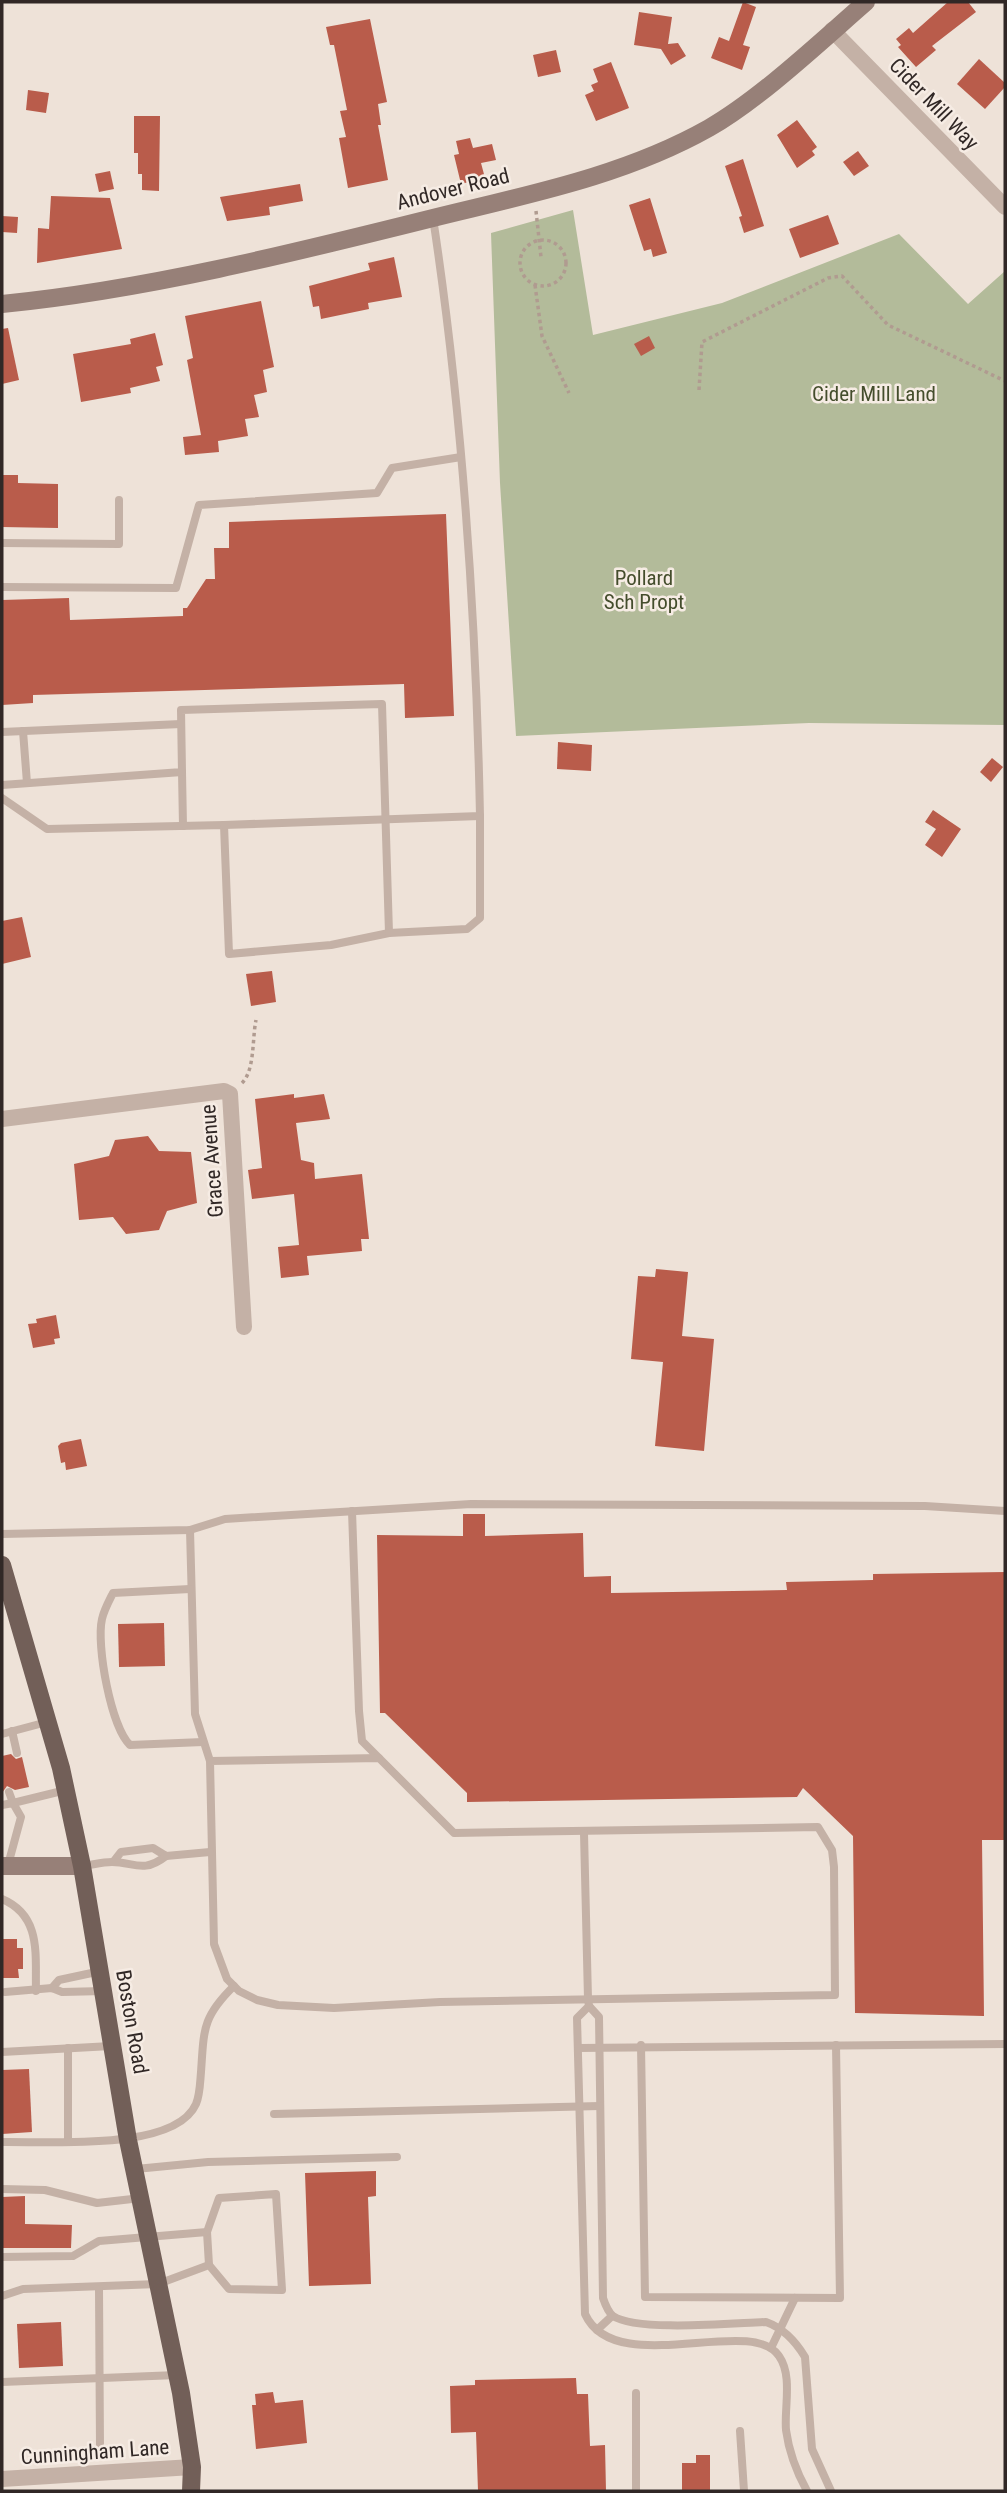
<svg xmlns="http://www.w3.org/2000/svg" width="1007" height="2493" font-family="'Roboto Condensed',sans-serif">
<rect width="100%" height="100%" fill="#eee2d8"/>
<path fill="#b3bb9a" d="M 573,210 L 593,335 L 722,303 L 899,234 L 968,304 L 1005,271 L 1005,725 L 809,723 L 516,736 L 500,483 L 491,233 Z"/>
<g fill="#b95c4b">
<path d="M 743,2 L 756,7 L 743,45 L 750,47 L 742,70 L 711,58 L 719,37 L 729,41 Z"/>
<path d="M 948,2 L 968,2 L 976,12 L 932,46 L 936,50 L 916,67 L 898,47 L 901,45 L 896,39 L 909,28 L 913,33 Z"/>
<path d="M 639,12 L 672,17 L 668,44 L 678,43 L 686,56 L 671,65 L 661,49 L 634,45 Z"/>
<path d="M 370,19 L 387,102 L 378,104 L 381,125 L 378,125 L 388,180 L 348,188 L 339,138 L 346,137 L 340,111 L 347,110 L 334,45 L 330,45 L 326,27 Z"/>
<path d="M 556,50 L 561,72 L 538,77 L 533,55 Z"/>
<path d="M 979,59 L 1005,83 L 1005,87 L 985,109 L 957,84 Z"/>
<path d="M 611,62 L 629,108 L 596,121 L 585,95 L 594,91 L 591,85 L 598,82 L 593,69 Z"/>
<path d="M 28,90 L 49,93 L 46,113 L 26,110 Z"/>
<path d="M 134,116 L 160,116 L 159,191 L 142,190 L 142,174 L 138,174 L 138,153 L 134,153 Z"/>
<path d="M 797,120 L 817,147 L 812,151 L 815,155 L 797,168 L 777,135 Z"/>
<path d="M 470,138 L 473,148 L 492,144 L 496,160 L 481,163 L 485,178 L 461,184 L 454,155 L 459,154 L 456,141 Z"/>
<path d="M 858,151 L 869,166 L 854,176 L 843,162 Z"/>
<path d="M 743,159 L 764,226 L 744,233 L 739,217 L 742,216 L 725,166 Z"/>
<path d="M 110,171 L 114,189 L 99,192 L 95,174 Z"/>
<path d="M 300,184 L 303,201 L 269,207 L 270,215 L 227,221 L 220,197 Z"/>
<path d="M 51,196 L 110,198 L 122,249 L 37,263 L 38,228 L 49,229 Z"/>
<path d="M 650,198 L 667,253 L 653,257 L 651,249 L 644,251 L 629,205 Z"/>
<path d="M 828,215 L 839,244 L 800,258 L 789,229 Z"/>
<path d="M 2,216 L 18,217 L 17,233 L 2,232 Z"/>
<path d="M 394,257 L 402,297 L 368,303 L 369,309 L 321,319 L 319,306 L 313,307 L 309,286 L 370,270 L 368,263 Z"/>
<path d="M 261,301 L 274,367 L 263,370 L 267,392 L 254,395 L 259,417 L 245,419 L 248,436 L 218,441 L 219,452 L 185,455 L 183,437 L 201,435 L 187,360 L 193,358 L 185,316 Z"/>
<path d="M 8,328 L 19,380 L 2,384 L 2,329 Z"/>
<path d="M 155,333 L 163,365 L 156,367 L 160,381 L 130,388 L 131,393 L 81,402 L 73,354 L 131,344 L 130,339 Z"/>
<path d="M 649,336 L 655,348 L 641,356 L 634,344 Z"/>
<path d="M 2,475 L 18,475 L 18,483 L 58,484 L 58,528 L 2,527 Z"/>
<path d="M 446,514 L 454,716 L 405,718 L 404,684 L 33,695 L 33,703 L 2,705 L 2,600 L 69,598 L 70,620 L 183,616 L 183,608 L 187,608 L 206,579 L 215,579 L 214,548 L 229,548 L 229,522 Z"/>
<path d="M 558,742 L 592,745 L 591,771 L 557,769 Z"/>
<path d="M 992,758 L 1003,767 L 991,782 L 980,772 Z"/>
<path d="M 933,810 L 961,829 L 942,857 L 925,845 L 936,829 L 925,822 Z"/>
<path d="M 22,917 L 31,957 L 2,964 L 2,921 Z"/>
<path d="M 272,971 L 276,1002 L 251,1006 L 246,974 Z"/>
<path d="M 294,1094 L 294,1098 L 324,1094 L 330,1119 L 296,1123 L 301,1160 L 314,1163 L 315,1179 L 362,1174 L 369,1239 L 361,1239 L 362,1251 L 307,1256 L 309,1275 L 281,1278 L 278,1247 L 299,1245 L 294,1194 L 252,1199 L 248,1170 L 262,1168 L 255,1099 Z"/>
<path d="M 148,1136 L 159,1151 L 191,1152 L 197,1203 L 167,1211 L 159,1230 L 126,1234 L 113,1217 L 79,1220 L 74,1164 L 109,1156 L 115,1140 Z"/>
<path d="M 656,1269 L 688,1272 L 682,1336 L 714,1339 L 704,1451 L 655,1446 L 663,1362 L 631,1359 L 638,1276 L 655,1277 Z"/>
<path d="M 56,1315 L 60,1338 L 54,1339 L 55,1344 L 33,1348 L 28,1324 L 37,1323 L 36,1319 Z"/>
<path d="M 81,1439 L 87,1466 L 66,1470 L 65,1462 L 61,1463 L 58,1446 L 61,1443 Z"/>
<path d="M 463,1514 L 485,1514 L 485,1536 L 583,1533 L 584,1577 L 611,1576 L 611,1593 L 787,1590 L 786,1582 L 873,1580 L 873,1574 L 1005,1572 L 1005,1840 L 982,1840 L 984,2016 L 855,2013 L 853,1836 L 803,1788 L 797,1797 L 467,1802 L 467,1793 L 385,1713 L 380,1713 L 377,1535 L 463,1536 Z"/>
<path d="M 164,1623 L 165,1666 L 119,1667 L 118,1624 Z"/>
<path d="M 11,1754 L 16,1759 L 22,1757 L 29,1787 L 15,1790 L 7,1786 L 2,1793 L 2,1756 Z"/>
<path d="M 2,1939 L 17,1939 L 17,1948 L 23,1948 L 23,1969 L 18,1969 L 19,1978 L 2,1978 Z"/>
<path d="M 29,2069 L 32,2132 L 2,2134 L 2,2070 Z"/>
<path d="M 376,2171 L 376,2196 L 368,2197 L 371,2284 L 309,2286 L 305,2173 Z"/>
<path d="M 25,2196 L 25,2224 L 72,2225 L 71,2248 L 2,2248 L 2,2197 Z"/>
<path d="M 61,2322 L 63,2366 L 19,2368 L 17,2324 Z"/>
<path d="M 576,2378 L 577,2394 L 588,2394 L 590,2446 L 605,2445 L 606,2491 L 478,2491 L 476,2432 L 451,2433 L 450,2386 L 475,2385 L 475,2380 Z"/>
<path d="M 273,2392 L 275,2403 L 303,2400 L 307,2443 L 256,2449 L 252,2405 L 256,2405 L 255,2394 Z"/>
<path d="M 696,2455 L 710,2455 L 710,2491 L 682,2491 L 682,2463 L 696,2463 Z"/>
</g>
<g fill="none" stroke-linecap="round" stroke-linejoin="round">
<g stroke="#b09b90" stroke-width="3.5" stroke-dasharray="3.5 3.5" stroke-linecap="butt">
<path d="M 536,211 L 541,257"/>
<circle cx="543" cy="263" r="23"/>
<path d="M 535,285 L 542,336 L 569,393"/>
<path d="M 699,390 L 702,342 L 828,278 L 842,276 L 888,325 L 1005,381"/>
<path d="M 242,1083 C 255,1070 252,1039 256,1020"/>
</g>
<g stroke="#c4b1a6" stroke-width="8">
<path d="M 2,543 L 119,544 L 119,500"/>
<path d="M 2,587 L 176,588 L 199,505 L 377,493 L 392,468 L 461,457"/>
<path d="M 23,731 L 27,783"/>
<path d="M 2,732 L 181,724"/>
<path d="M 182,772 L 183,826"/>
<path d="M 2,785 L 182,772 L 181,710 L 382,704 L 389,933 L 331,945 L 229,954 L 224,825 L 47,829 L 2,798"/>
<path d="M 224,825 L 480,816 C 476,616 463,416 433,218"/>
<path d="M 389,933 L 467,929 L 480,918 L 480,816"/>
<path d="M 352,1511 L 359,1711 L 362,1741 L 379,1758"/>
<path d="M 190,1530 L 195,1714 L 210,1761 L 214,1944 L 227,1979 L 239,1991 L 257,2000 L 278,2005 L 334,2008 L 440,2002 L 835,1995 L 834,1867 L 832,1850 L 818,1827 L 454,1833 L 379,1758 L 210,1761"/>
<path d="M 2,1534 L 190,1530 L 225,1519 L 471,1504 L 925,1506 L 1005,1511"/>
<path d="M 190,1589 L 113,1593 C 109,1601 104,1610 102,1619 C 96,1645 111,1727 130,1745 L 203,1742"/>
<path d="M 12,1731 L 17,1753"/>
<path d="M 2,1734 L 47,1722"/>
<path d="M 9,1792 L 13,1803 L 66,1790"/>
<path d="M 2,1805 L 13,1803 L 21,1817 L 8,1865"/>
<path d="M 584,1833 L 588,1999 L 589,2006 L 599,2017 L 603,2298 C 605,2304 608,2312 613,2316 C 637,2332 734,2323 766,2322 C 783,2328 796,2342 805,2357 L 812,2449 L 831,2491"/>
<path d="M 114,1861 L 121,1852 L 153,1848 L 166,1856 L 210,1852"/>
<path d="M 83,1866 C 92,1865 102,1862 112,1862 C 134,1862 143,1874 166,1856"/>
<path d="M 2,1899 C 42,1916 35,1955 36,1991"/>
<path d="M 52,1988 L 59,1980 L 101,1971"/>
<path d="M 5,1992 L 52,1988 L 62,1992 L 104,1991"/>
<path d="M 589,2006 L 577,2018 L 585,2314 C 615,2380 751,2314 779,2356 C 793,2376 784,2408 786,2430 C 789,2453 796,2471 807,2491"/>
<path d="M 641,2045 L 645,2297 L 840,2298 L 836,2045"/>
<path d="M 68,2048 L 68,2141"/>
<path d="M 578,2048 L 1005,2044"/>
<path d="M 2,2052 L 111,2046"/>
<path d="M 274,2114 L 600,2106"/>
<path d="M 2,2142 C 46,2141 175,2152 196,2104 C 200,2095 200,2083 201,2072 C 204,2030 202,2017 234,1986"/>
<path d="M 136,2169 L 208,2162 L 397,2157"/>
<path d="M 2,2189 L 45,2190 L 97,2203 L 141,2198"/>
<path d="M 207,2232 L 209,2265"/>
<path d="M 2,2257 L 73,2256 L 99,2241 L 207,2232 L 219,2198 L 276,2194 L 282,2290 L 229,2289 L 209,2265 L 158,2284 L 23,2289 L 2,2296"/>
<path d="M 99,2289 L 100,2447"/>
<path d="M 597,2330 L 612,2316"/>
<path d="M 771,2348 L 795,2298"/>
<path d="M 2,2382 L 177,2375"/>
<path d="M 636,2393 L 636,2491"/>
<path d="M 740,2431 L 744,2491"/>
</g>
<g stroke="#c4b1a6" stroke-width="16">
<path d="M 832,30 L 1005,207"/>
<path d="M 2,1119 L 224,1091 L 230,1094 L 244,1327"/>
<path d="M 2,2479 L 192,2467"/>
</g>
<g stroke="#978078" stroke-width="18">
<path d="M 2,304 C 145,290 293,253 433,218 C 526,195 624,176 709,128 C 761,98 820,42 866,2"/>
<path d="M 2,1866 L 82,1866"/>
</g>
<path stroke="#725f58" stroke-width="18" d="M 2,1565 L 61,1768 L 82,1866 L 128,2140 L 181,2393 L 192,2467 L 191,2491"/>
</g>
<g text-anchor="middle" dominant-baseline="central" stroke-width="5" stroke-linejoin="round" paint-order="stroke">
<g font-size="21" fill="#312826" stroke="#f6ece4">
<text transform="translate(934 104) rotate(46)">Cider Mill Way</text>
<text transform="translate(453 189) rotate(-14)">Andover Road</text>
<text transform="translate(212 1161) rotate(-94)">Grace Avenue</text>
<text transform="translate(132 2022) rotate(80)">Boston Road</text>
<text transform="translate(95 2452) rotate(-4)">Cunningham Lane</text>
</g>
<g font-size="21" fill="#444d2c" stroke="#f6ece4">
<text x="874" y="394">Cider Mill Land</text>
<text x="644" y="578">Pollard<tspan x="644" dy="24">Sch Propt</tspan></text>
</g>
</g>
<rect width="1007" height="2493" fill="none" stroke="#312826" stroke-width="7"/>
</svg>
